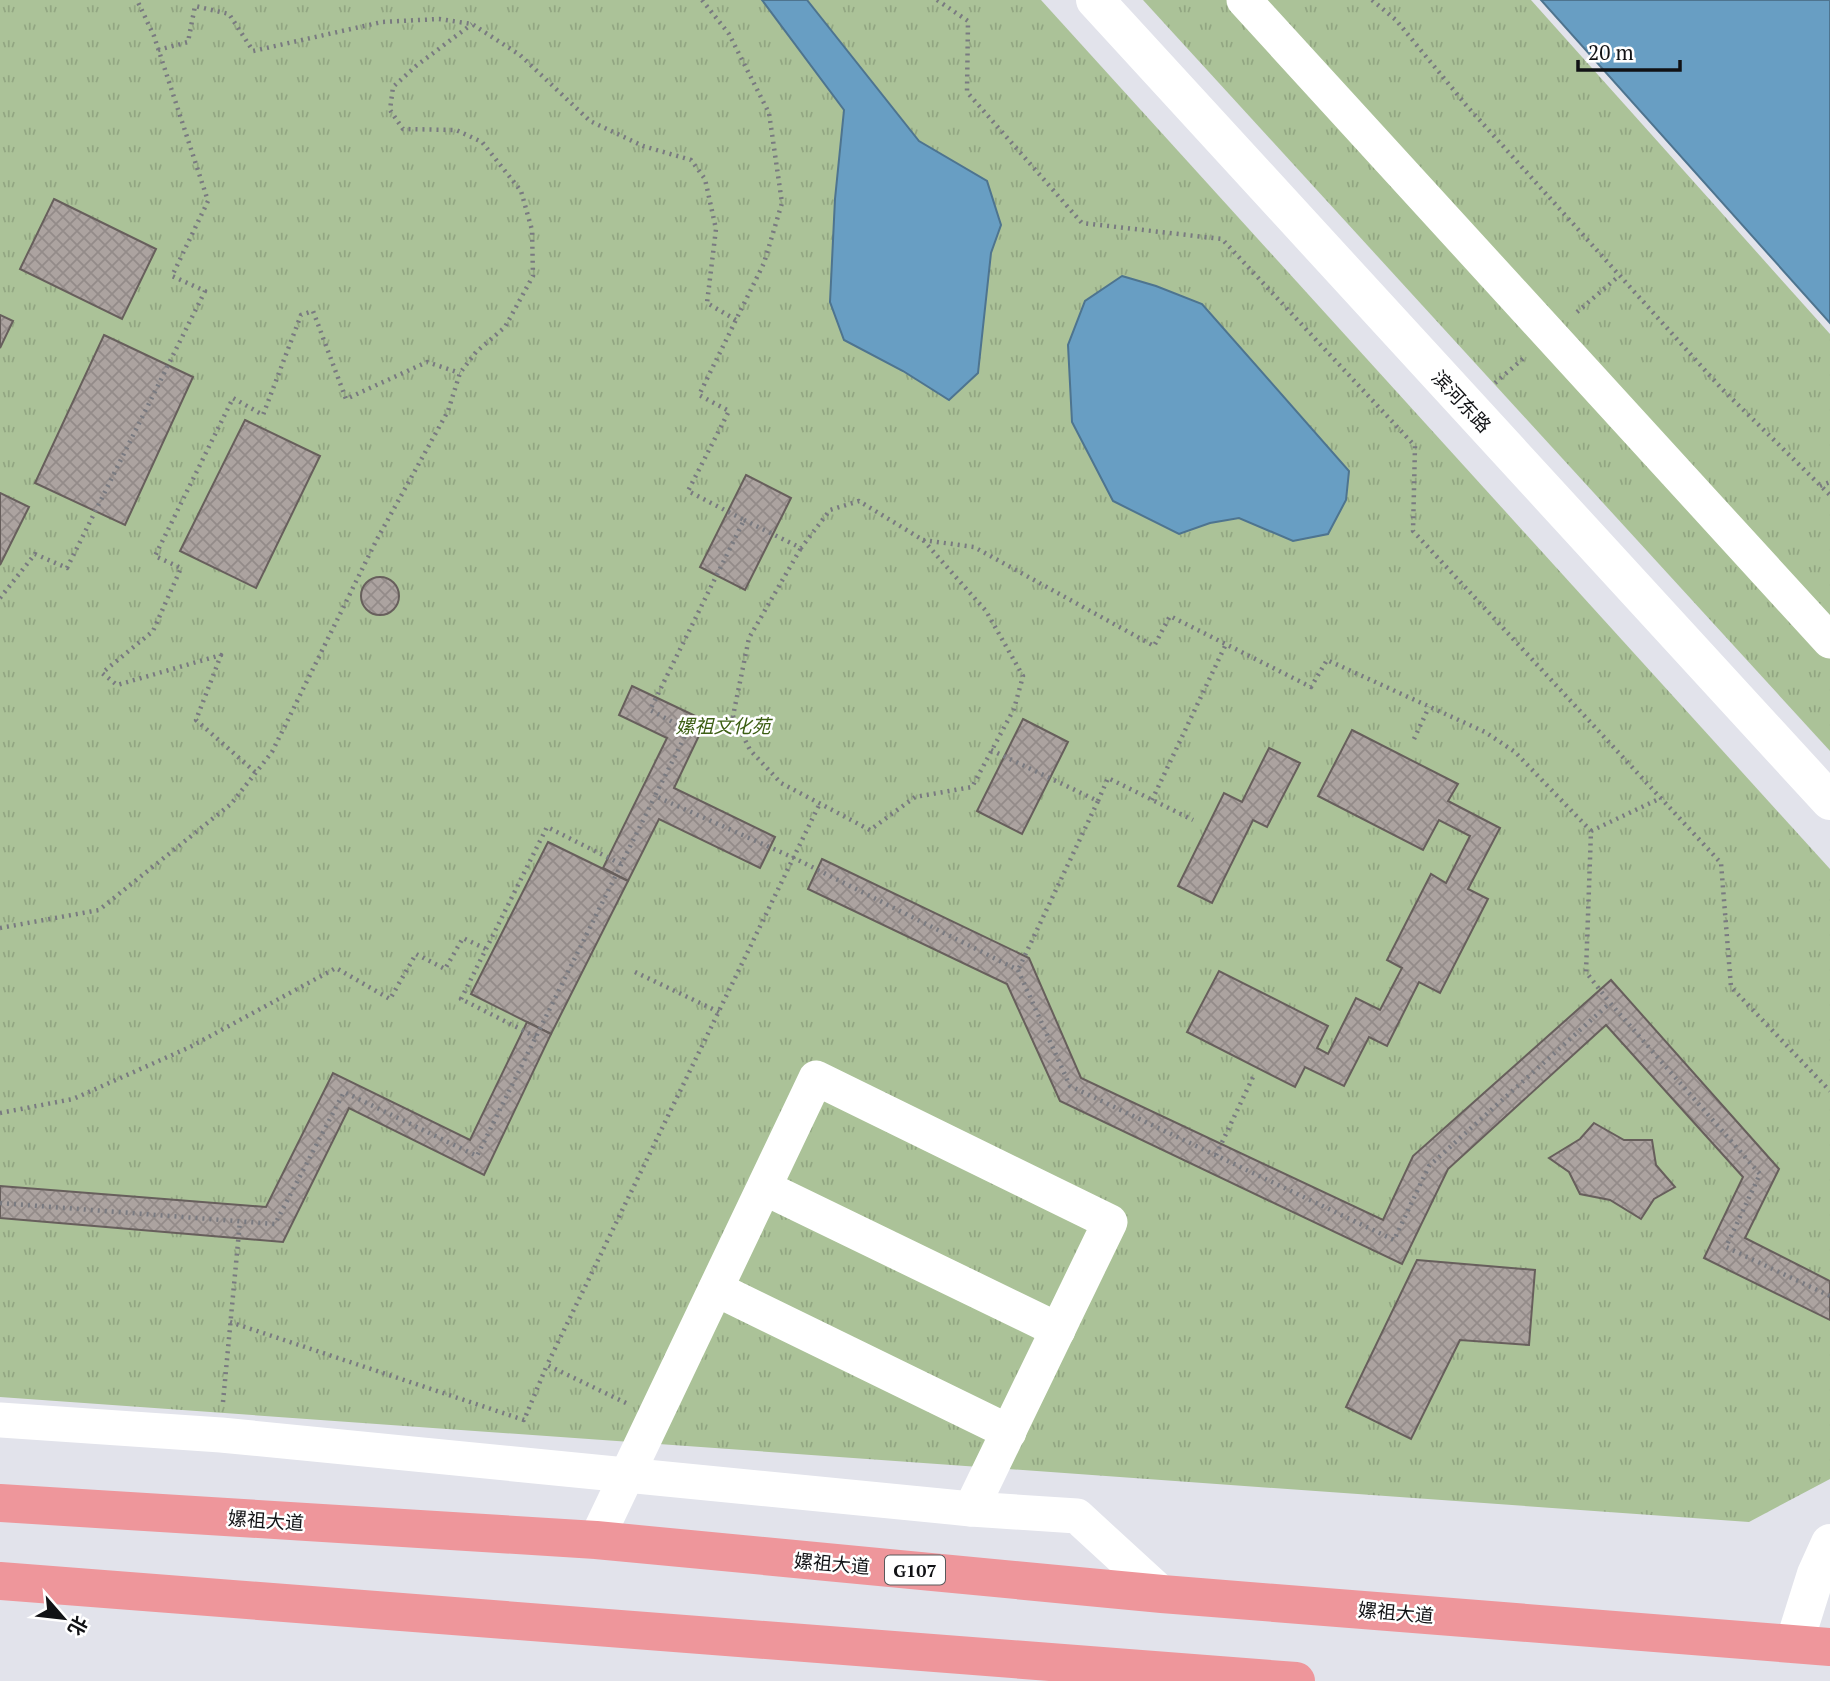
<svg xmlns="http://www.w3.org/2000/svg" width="1830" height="1681" font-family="'PT Serif','Noto Sans SC',serif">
<defs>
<pattern id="park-tufts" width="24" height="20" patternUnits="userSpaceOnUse" patternTransform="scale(1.75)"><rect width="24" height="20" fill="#abc298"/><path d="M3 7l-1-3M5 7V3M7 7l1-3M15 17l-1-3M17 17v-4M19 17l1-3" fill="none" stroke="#92a682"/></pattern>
<pattern id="building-cross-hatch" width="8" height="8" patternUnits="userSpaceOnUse" patternTransform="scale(1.75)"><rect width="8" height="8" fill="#aca3a0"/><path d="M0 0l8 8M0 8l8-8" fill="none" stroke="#938b89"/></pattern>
</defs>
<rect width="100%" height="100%" fill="#e2e3eb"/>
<g fill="url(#park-tufts)">
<path d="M 0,0 L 1041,0 L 1830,869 L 1830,1479 L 1749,1522 L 0,1397 Z"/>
<path d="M 1143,0 L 1531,0 L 1830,334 L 1830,751 Z"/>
</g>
<g fill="#689ec3" stroke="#4e748f" stroke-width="2">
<path d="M 762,0 L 807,0 L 919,141 L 987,181 L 1001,225 L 991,253 L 978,373 L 949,400 L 903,371 L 844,340 L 830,302 L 835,199 L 844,110 Z"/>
<path d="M 1541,0 L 1830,0 L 1830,323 Z"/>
<path d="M 1122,276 L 1156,286 L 1202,304 L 1349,471 L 1346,500 L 1328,534 L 1293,541 L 1239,518 L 1210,523 L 1179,534 L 1113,501 L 1072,422 L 1068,345 L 1085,301 Z"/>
</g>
<g fill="url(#building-cross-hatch)" stroke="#675f5c" stroke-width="2">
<path d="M 54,199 L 156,249 L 122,319 L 20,269 Z"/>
<path d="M 0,315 L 13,321 L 0,348 Z"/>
<path d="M 104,335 L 193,377 L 125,525 L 35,483 Z"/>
<path d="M 245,420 L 320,456 L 256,588 L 180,551 Z"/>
<path d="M 746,475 L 791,498 L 745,590 L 700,567 Z"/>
<path d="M 0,493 L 29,507 L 0,565 Z"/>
<circle cx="380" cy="596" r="19"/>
<path d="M 632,686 L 706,721 L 674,788 L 775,837 L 760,868 L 659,819 L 628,881 L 603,868 L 667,738 L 619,715 Z"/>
<path d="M 1023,719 L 1068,742 L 1022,834 L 977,811 Z"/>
<path d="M 1352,730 L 1458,784 L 1448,801 L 1500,828 L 1468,889 L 1488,899 L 1440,993 L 1419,982 L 1387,1046 L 1369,1037 L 1344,1086 L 1305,1067 L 1295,1087 L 1187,1032 L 1219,971 L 1328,1026 L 1317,1048 L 1328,1054 L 1356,998 L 1380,1010 L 1402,968 L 1387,960 L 1431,874 L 1446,883 L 1470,836 L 1439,820 L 1423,850 L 1318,796 Z"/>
<path d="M 1269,748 L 1300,763 L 1267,827 L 1253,820 L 1212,903 L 1178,886 L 1224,793 L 1242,802 Z"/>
<path d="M 548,842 L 628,881 L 551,1034 L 471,994 Z"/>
<path d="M 822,859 L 1029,958 L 1081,1078 L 1383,1220 L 1413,1156 L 1611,980 L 1779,1169 L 1745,1238 L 1830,1281 L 1830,1320 L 1704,1258 L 1743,1177 L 1606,1025 L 1448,1169 L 1402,1264 L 1060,1101 L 1007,984 L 808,889 Z"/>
<path d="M 527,1022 L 551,1034 L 484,1175 L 349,1108 L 283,1242 L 0,1218 L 0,1186 L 266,1207 L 333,1073 L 470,1140 Z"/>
<path d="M 1594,1123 L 1624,1140 L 1652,1140 L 1656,1165 L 1675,1187 L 1654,1199 L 1641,1219 L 1610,1200 L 1580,1194 L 1569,1172 L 1549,1158 L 1580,1139 Z"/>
<path d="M 1417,1260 L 1535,1270 L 1529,1345 L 1460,1340 L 1411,1439 L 1346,1407 Z"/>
</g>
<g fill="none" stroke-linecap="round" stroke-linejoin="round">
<g stroke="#797a80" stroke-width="4.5" stroke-dasharray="2 5" stroke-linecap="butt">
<path d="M 702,0 L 729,34 L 769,113 L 782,203 L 764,263 L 699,395 L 729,411 L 688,491 L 744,520 L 650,710 L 688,730 L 655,796 L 794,858 L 1018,970 L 1070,1086 L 1394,1240 L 1429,1166 L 1610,1003 L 1760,1174 L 1726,1247 L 1830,1296"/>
<path d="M 937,0 L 968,21 L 967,92 L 1082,223 L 1222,239 L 1415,446 L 1413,531 L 1721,863 L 1731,987 L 1830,1091"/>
<path d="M 1372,0 L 1396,20 L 1466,105 L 1721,388 L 1830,495"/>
<path d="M 158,50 L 188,42 L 195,6 L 229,14 L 253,51 L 382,22 L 439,19 L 472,24 L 520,55 L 590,121 L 643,146 L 691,160 L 705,179 L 716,229 L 707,303 L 736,320"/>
<path d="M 1577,312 L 1619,276"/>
<path d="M 1495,383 L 1525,357"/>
<path d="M 1820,486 L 1830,482"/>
<path d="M 744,520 L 801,548 L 830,510 L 859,501 L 923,540 L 986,611 L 1023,676 L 1014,709 L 972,787 L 915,797 L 870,830 L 781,783 L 750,750 L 733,716 L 749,638 L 801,548"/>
<path d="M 923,540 L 974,547 L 1154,646 L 1170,616 L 1311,687 L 1327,660 L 1485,732 L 1515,752 L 1591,831 L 1586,972 L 1610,1003"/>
<path d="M 0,598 L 35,554 L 67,568 L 205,291 L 172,276 L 208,201 L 154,36 L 137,0"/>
<path d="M 1414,739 L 1429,707"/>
<path d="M 991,750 L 1098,801 L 1018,970"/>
<path d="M 255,772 L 196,720 L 221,655 L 117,685 L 102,673 L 153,631 L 181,568 L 155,556 L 233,398 L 263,415 L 301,315 L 313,311 L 346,399 L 427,362 L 460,373"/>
<path d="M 1152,800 L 1226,644"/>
<path d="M 1098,801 L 1108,778 L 1193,820"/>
<path d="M 1591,831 L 1661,798"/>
<path d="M 0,928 L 99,910 L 231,804 L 272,752 L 376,541 L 448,411 L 460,373 L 476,352 L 505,327 L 533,276 L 532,230 L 521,191 L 482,142 L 456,130 L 403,129 L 390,110 L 393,87 L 416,66 L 472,24"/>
<path d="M 635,972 L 719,1012"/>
<path d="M 536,1037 L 461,999 L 547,827 L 621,864"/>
<path d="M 0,1113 L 73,1099 L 190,1047 L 336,968 L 390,999 L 416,954 L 445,969 L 463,938 L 486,949"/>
<path d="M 1216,1155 L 1253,1077"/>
<path d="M 0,1203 L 275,1224 L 344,1092 L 477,1156 L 655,796"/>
<path d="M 230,1322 L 524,1420 L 547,1365"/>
<path d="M 223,1402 L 240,1221"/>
<path d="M 626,1403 L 547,1365 L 820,803"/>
</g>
<g stroke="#fff" stroke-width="35">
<path d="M 1244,0 L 1830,641"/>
<path d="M 765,1188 L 1058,1330"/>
<path d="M 716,1289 L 1009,1432"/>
<path d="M 0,1420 L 221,1435 L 971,1509 L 1077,1516 L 1162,1594"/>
<path d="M 596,1540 L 816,1078 L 1110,1222 L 971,1509"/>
</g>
<g stroke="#fff" stroke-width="38">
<path d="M 1095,0 L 1830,801"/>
<path d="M 1794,1644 L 1816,1574 L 1830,1543"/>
</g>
<g stroke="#ee969b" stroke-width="38">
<path d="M 0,1503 L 596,1540 L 1162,1594 L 1830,1647"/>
<path d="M 0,1581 L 1296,1681"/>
</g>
</g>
<g text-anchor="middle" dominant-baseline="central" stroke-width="5" stroke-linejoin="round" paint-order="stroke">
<rect fill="#fff" stroke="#58595b" stroke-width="2" x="885" y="1555.5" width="60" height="29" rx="5"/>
<g font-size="18" font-weight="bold" fill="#111215">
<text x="915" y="1570">G107</text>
</g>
<g font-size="19" fill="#111215" stroke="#fff">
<text transform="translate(1462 401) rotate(47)">滨河东路</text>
<text transform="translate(266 1520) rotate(4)">嫘祖大道</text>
<text transform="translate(832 1563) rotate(5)">嫘祖大道</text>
<text transform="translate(1396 1612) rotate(5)">嫘祖大道</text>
</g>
<g font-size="19" font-style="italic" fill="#3d5f14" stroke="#fff">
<text x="723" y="725">嫘祖文化苑</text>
</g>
</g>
<g transform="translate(63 1618) rotate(118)" stroke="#ffffff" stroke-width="5" paint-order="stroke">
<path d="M0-5L12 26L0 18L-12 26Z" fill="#111215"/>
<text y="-10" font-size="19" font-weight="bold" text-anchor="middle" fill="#111215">北</text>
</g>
<path d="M1578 60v10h102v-10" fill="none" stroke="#111215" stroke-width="3.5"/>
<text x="1588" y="60" font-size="21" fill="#111215" stroke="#ffffff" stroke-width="5" paint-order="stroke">20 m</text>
</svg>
